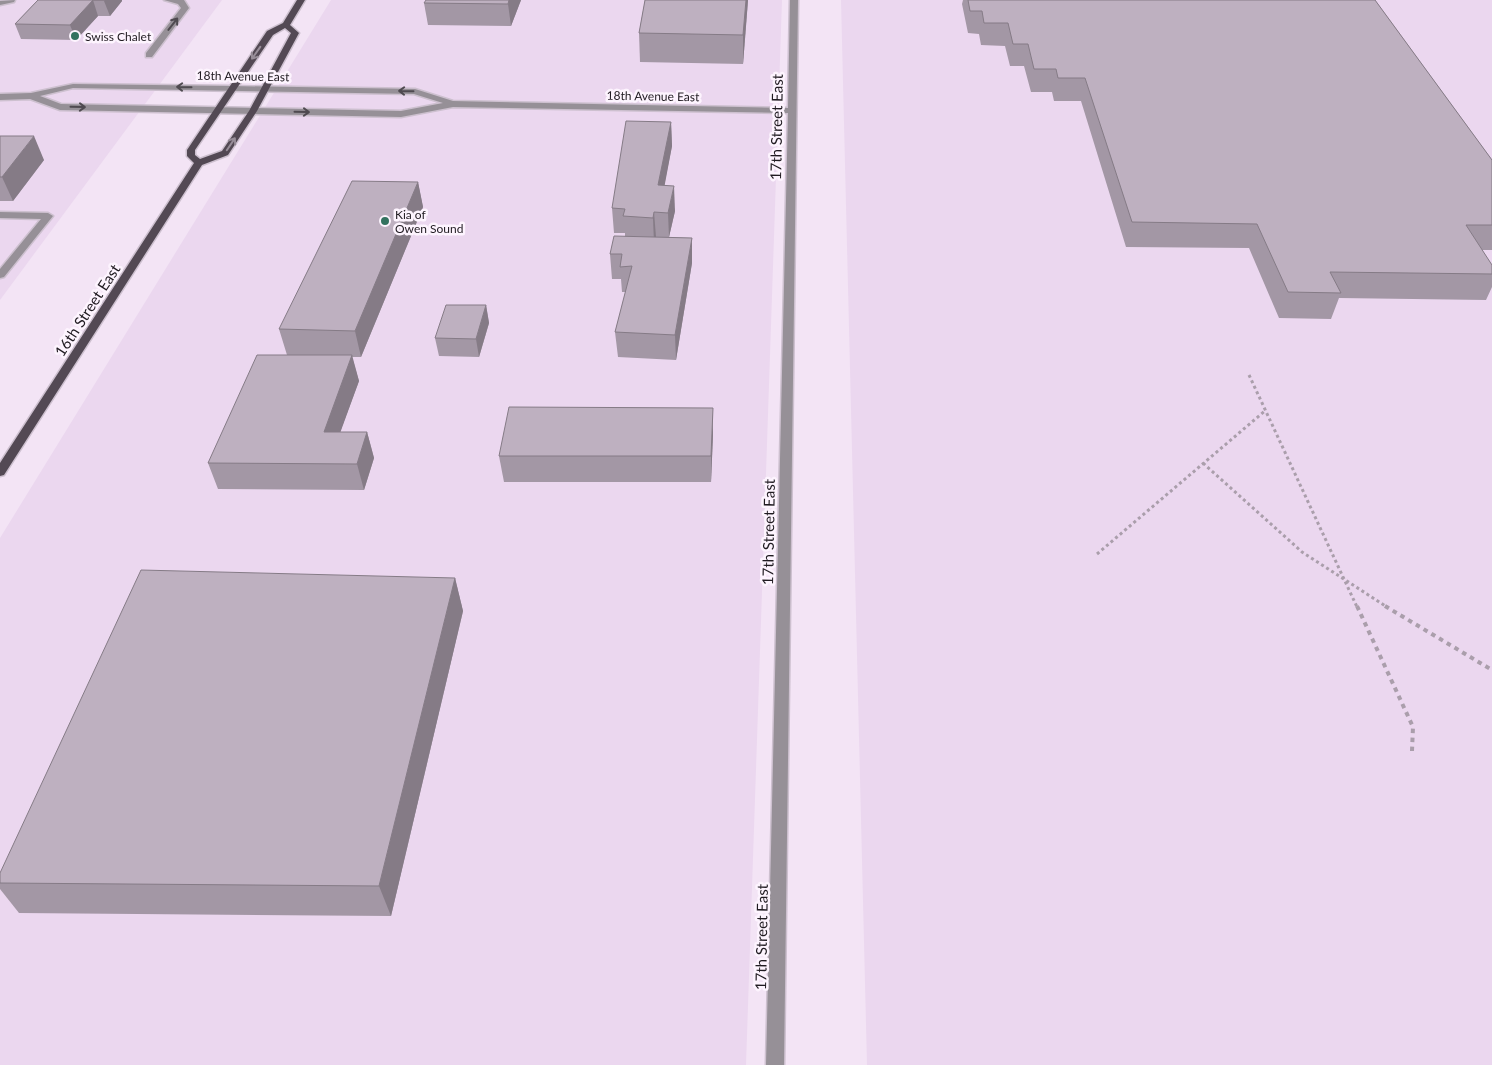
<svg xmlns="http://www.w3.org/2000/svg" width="1492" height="1065" font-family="Lato,sans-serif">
<rect width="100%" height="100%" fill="#f3e4f5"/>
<g fill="#ebd7ef">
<path d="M 0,0 L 222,0 L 0,300 Z"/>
<path d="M 331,0 L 782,0 L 746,1065 L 0,1065 L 0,538 Z"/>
<path d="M 841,0 L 1492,0 L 1492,1065 L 867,1065 Z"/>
</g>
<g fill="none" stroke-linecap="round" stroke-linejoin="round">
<defs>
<g id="minor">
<path d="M 15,0 L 14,2 L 0,5 L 0,1 Z"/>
<path d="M 164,0 L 184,0 L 189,8 L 152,57 L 146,57 L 146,53 L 181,8 L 178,4 Z"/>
<path d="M 790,0 L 798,0 L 784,1065 L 766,1065 L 788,113 L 453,107 L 401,117 L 60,110 L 30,99 L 0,100 L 0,94 L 31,93 L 73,84 L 232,86 L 415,89 L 453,101 L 788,108 ZM 73,88 L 414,94 L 443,103 L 401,111 L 61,104 L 40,96 Z"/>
<path d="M 0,212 L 48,213 L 53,216 L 4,277 L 0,278 L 0,269 L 41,219 L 0,218 Z"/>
</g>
<path id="major" d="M 297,0 L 305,0 L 290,25 L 299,33 L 257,111 L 228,155 L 202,165 L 4,475 L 0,476 L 0,463 L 194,163 L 187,156 L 187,150 L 267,31 L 283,23 ZM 285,28 L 291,33 L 249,111 L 222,151 L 200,159 L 195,155 L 195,150 L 273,35 Z"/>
</defs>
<use href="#minor" stroke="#cdc0cf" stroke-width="3"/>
<use href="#major" stroke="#cdc0cf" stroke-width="3"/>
<g stroke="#aa9eab" stroke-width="3" stroke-dasharray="3 3" stroke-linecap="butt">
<path d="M 1249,375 L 1357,607"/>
<path d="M 1203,463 L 1302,552 L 1387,607"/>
<path d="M 1097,554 L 1266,410"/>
</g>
<g stroke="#aa9eab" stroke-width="4" stroke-dasharray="4.5 4.5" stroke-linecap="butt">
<path d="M 1357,606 L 1413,727 L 1412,751"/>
<path d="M 1385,606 L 1492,670"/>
</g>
<use href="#minor" fill="#969097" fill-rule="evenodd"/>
<use href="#major" fill="#534954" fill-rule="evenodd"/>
</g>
<g fill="#a397a5">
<path d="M 38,0 L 122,0 L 122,1 L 110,16 L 98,16 L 76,40 L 21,39 L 15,24 Z"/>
<path d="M 521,0 L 511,26 L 428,25 L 424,3 Z"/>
<path d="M 645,0 L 748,0 L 743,64 L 640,62 L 639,33 Z"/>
<path d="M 963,0 L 1375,0 L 1492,160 L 1492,250 L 1482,250 L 1492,265 L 1492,287 L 1486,300 L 1339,298 L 1331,319 L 1279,318 L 1249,248 L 1126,247 L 1081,101 L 1054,101 L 1052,92 L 1031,92 L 1024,66 L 1010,66 L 1005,46 L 981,45 L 979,34 L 968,33 L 962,4 Z"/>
<path d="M 671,122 L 672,146 L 664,186 L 675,211 L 669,237 L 655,237 L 692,238 L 692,263 L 676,360 L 618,357 L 615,332 L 626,292 L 622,292 L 621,279 L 612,279 L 610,254 L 625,236 L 625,233 L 614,233 L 612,208 Z"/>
<path d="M 0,136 L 44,160 L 13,201 L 0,201 Z"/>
<path d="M 418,182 L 423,207 L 361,357 L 352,357 L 359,381 L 340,432 L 367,432 L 374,458 L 364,490 L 218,489 L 208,463 L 287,355 L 279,329 Z"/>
<path d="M 486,305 L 489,323 L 479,357 L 439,356 L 435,338 Z"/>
<path d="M 713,434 L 711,482 L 504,482 L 499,456 Z"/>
<path d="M 455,578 L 463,611 L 391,916 L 19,913 L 0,889 L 0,873 Z"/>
</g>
<g fill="#857b86">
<path d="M 93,0 L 98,16 L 76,40 L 70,25 Z"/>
<path d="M 105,0 L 122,0 L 122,1 L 110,16 L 104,1 Z"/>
<path d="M 509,0 L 521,0 L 511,26 L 508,4 Z"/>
<path d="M 746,0 L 748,0 L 743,64 L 743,35 Z"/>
<path d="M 671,122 L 672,146 L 660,210 L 658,185 Z"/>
<path d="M 34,136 L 44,160 L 13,201 L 2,177 Z"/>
<path d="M 418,182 L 423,207 L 361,357 L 355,331 Z"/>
<path d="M 674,186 L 675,211 L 669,237 L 668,213 Z"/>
<path d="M 654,212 L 656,237 L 654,243 L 653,218 Z"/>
<path d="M 692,238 L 692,263 L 676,360 L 675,335 Z"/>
<path d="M 486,305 L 489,323 L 479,357 L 476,339 Z"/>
<path d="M 352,355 L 359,381 L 331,458 L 324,432 Z"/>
<path d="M 713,408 L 713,434 L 711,482 L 711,456 Z"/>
<path d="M 367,432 L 374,458 L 364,490 L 357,464 Z"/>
<path d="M 455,578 L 463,611 L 391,916 L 379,886 Z"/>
</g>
<g fill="#beb0c0" stroke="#857b86">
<path d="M 38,0 L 105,0 L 93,0 L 70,25 L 15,24 Z"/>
<path d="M 426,0 L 509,0 L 508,4 L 424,3 Z"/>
<path d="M 645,0 L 746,0 L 743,35 L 639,33 Z"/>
<path d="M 968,0 L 1375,0 L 1492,160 L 1492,225 L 1466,225 L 1492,265 L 1492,274 L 1330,272 L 1341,293 L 1288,292 L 1257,224 L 1132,222 L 1085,78 L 1058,78 L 1056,69 L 1034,69 L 1028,44 L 1013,44 L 1008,23 L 984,23 L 982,11 L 970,11 Z"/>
<path d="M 626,121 L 671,122 L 658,185 L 674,186 L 668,213 L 654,212 L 653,218 L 623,216 L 625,209 L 612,208 Z"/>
<path d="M 0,136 L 34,136 L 2,177 L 0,177 Z"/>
<path d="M 352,181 L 418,182 L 355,331 L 279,329 Z"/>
<path d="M 614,236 L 692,238 L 675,335 L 615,332 L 632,266 L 620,267 L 622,254 L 610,254 Z"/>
<path d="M 446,305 L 486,305 L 476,339 L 435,338 Z"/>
<path d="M 257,355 L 352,355 L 324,432 L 367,432 L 357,464 L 208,463 Z"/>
<path d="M 509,407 L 713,408 L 711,456 L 499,456 Z"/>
<path d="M 141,570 L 455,578 L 379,886 L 0,883 L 0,873 Z"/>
</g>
<defs><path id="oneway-shaft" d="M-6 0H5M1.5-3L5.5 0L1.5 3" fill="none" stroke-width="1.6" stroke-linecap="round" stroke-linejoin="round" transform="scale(1.25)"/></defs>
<g stroke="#4f4a50">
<use href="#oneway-shaft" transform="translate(173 24) rotate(-52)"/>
<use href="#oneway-shaft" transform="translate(184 87) rotate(-179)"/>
<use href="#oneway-shaft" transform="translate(406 91) rotate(-179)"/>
<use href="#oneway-shaft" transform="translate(78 107) rotate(1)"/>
<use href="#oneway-shaft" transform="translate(302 112) rotate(1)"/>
</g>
<g stroke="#978d98">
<use href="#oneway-shaft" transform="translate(256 53) rotate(125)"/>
<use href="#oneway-shaft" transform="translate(231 144) rotate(-56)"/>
</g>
<g fill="#33725f" stroke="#fdf4fe" stroke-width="2">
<circle cx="75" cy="36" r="5"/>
<circle cx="385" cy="221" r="5"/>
</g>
<g text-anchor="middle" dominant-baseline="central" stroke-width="5" stroke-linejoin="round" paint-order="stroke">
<g font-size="12" fill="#201b21" stroke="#fdf4fe" text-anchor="start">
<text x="85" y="36">Swiss Chalet</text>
<text x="395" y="214">Kia of<tspan x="395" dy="14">Owen Sound</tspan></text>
</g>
<g font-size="12" fill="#201b21" stroke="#fdf4fe">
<text transform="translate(243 76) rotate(1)">18th Avenue East</text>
<text transform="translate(653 96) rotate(1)">18th Avenue East</text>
</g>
<g font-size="15" fill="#201b21" stroke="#fdf4fe">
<text transform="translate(776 127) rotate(-89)">17th Street East</text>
<text transform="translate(87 310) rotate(-57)">16th Street East</text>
<text transform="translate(768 532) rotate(-89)">17th Street East</text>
<text transform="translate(761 937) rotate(-89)">17th Street East</text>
</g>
</g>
</svg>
